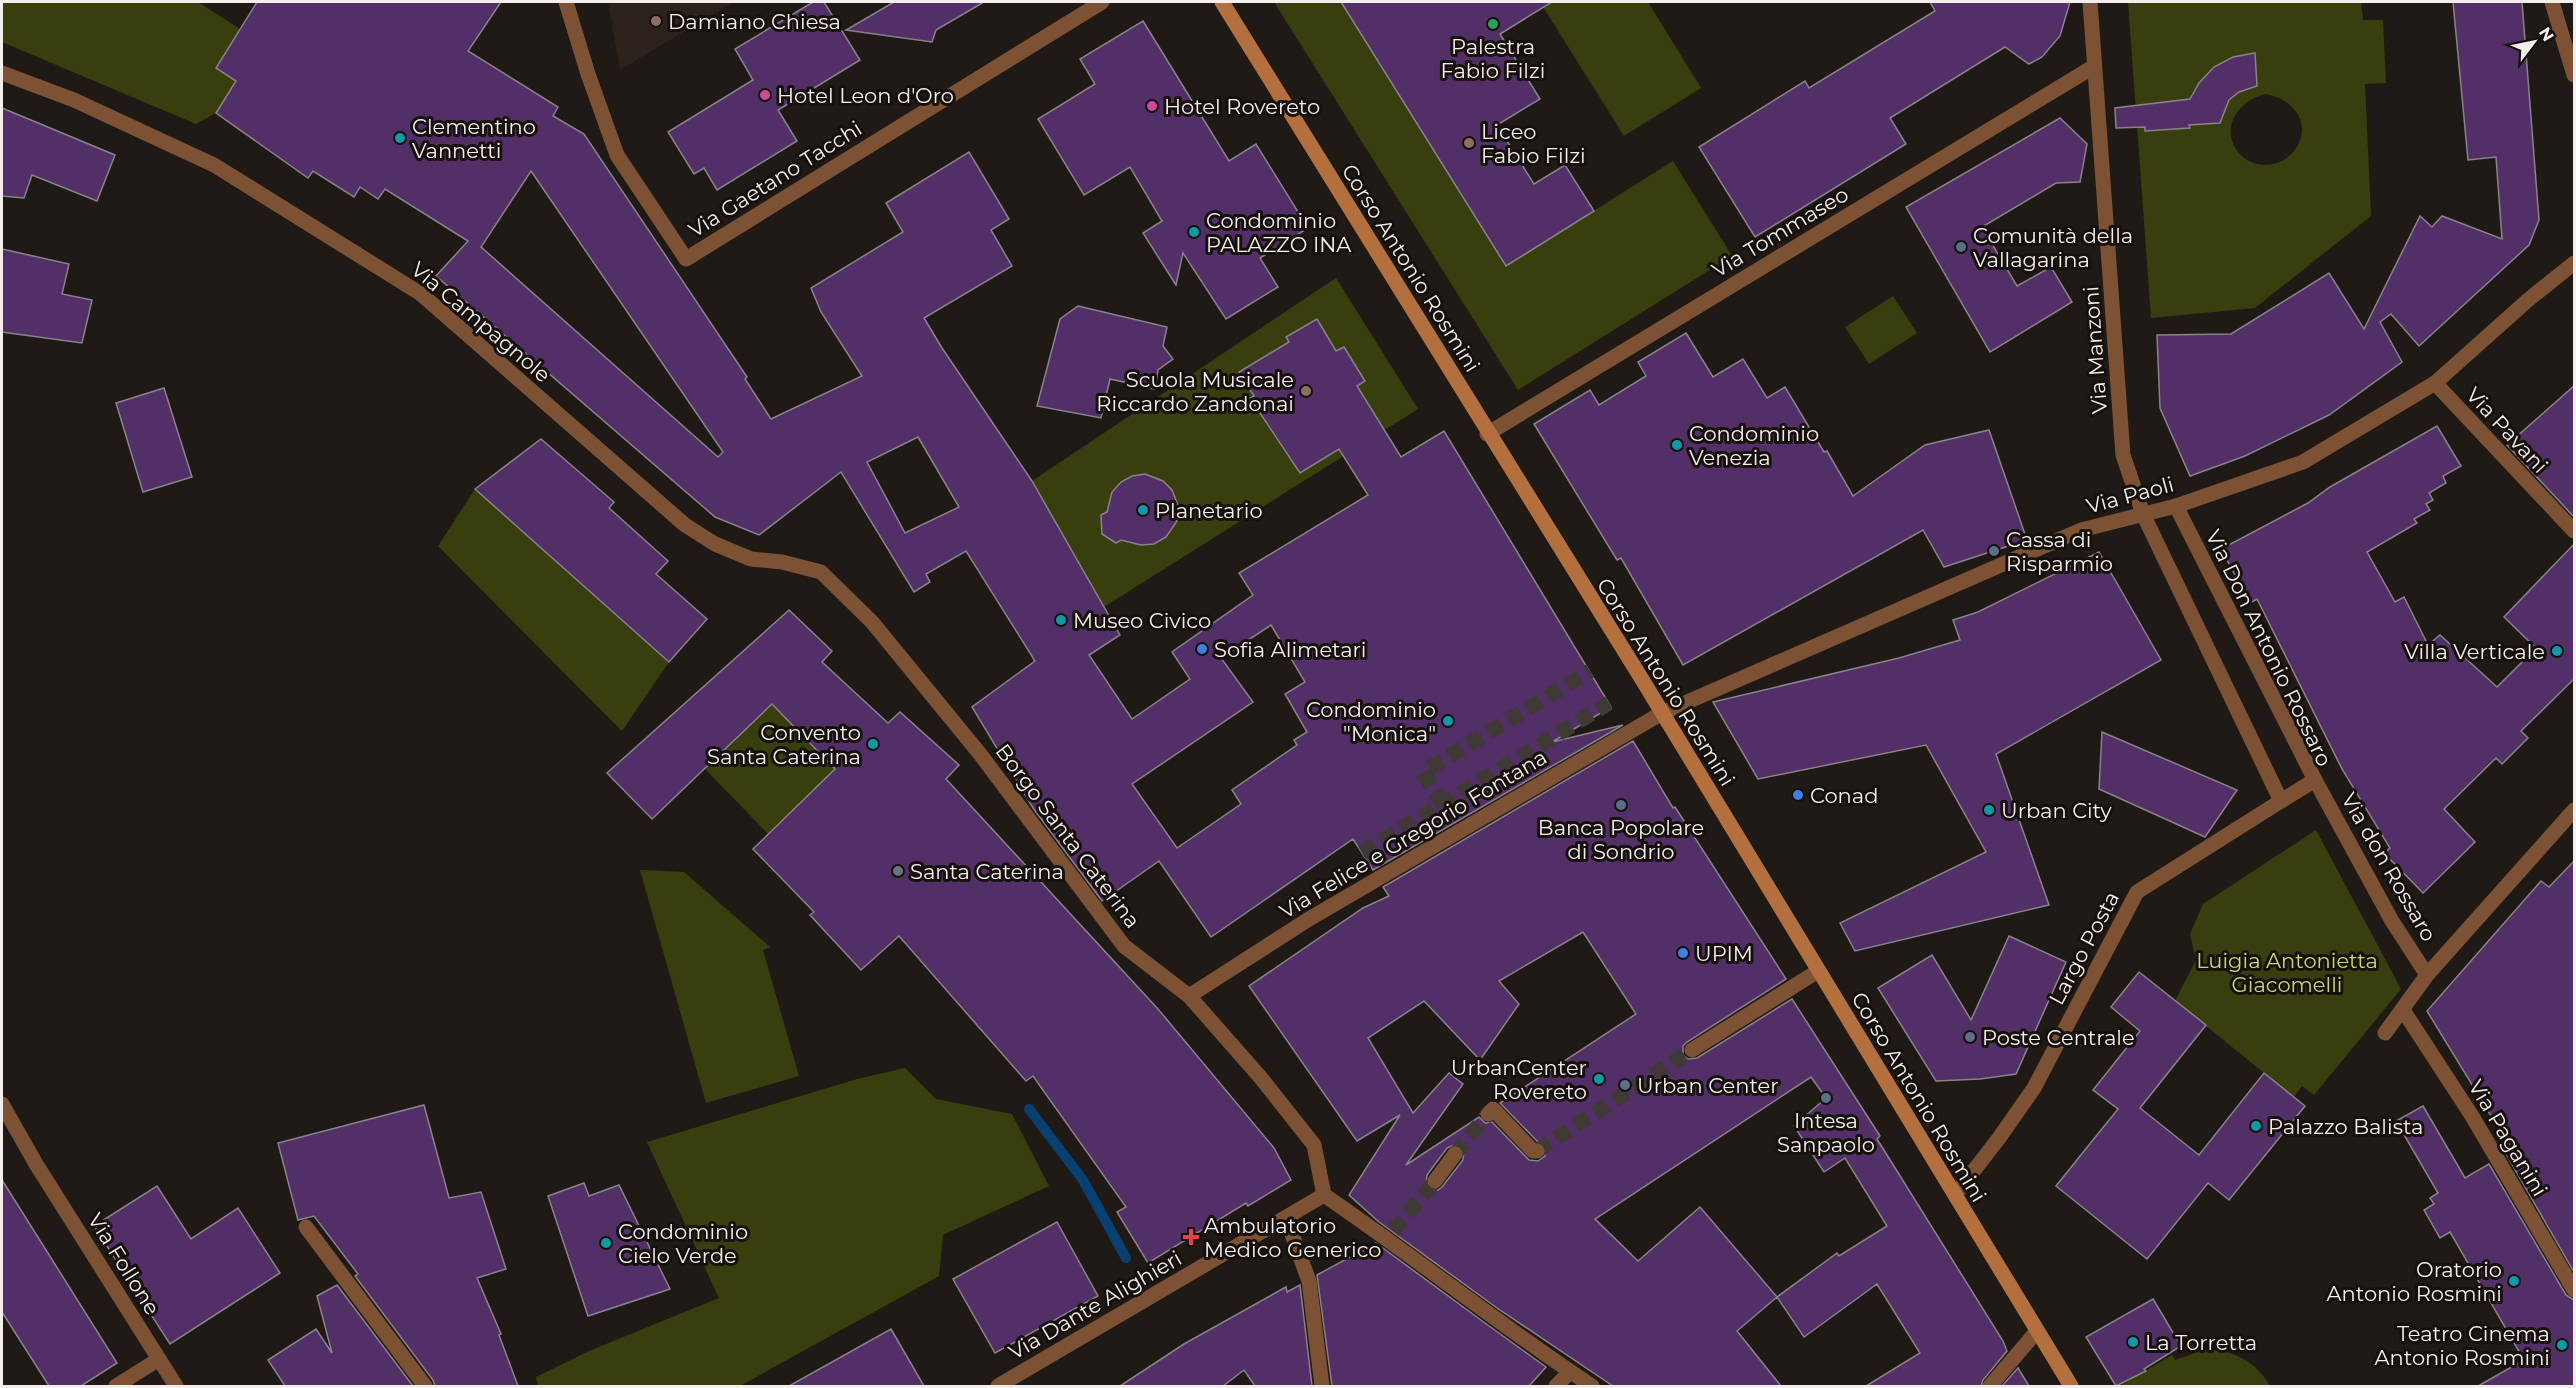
<svg xmlns="http://www.w3.org/2000/svg" width="2576" height="1388" font-family="Montserrat,sans-serif">
<rect width="100%" height="100%" fill="#201a16"/>
<path fill="#2d221b" d="M 608,2 L 733,2 L 620,70 Z"/>
<g fill="#383e0d" fill-rule="evenodd">
<path d="M 3,2 L 198,2 L 240,29 L 216,68 L 236,81 L 216,113 L 196,124 L 2,42 Z"/>
<path d="M 1274,2 L 1350,2 L 1344,5 L 1506,266 L 1673,161 L 1732,256 L 1518,390 Z"/>
<path d="M 1540,2 L 1648,2 L 1701,88 L 1624,136 Z"/>
<path d="M 2128,2 L 2361,2 L 2363,20 L 2383,20 L 2386,83 L 2365,84 L 2371,216 L 2255,308 L 2151,318 ZM 2266,94 C 2289,98 2310,118 2299,143 C 2288,167 2255,173 2238,152 C 2219,127 2240,99 2266,94 Z"/>
<path d="M 1336,278 L 1418,409 L 1104,607 L 1032,481 Z"/>
<path d="M 1893,296 L 1917,333 L 1869,364 L 1845,327 Z"/>
<path d="M 475,489 L 669,662 L 622,731 L 438,546 Z"/>
<path d="M 772,704 L 835,769 L 768,834 L 705,769 Z"/>
<path d="M 2316,830 L 2401,989 L 2314,1095 L 2302,1086 L 2294,1097 L 2175,1001 L 2196,960 L 2190,934 L 2203,904 Z"/>
<path d="M 640,870 L 684,872 L 770,947 L 763,950 L 799,1076 L 706,1103 Z"/>
<path d="M 905,1068 L 936,1099 L 1012,1114 L 1049,1186 L 943,1235 L 939,1276 L 740,1386 L 538,1386 L 536,1377 L 589,1351 L 719,1298 L 647,1142 L 857,1079 Z"/>
<path d="M 2204,1350 C 2232,1349 2256,1361 2270,1386 L 2120,1386 L 2172,1355 L 2175,1360 Z"/>
</g>
<g fill="none" stroke-linecap="round" stroke-linejoin="round">
<path stroke="#074071" stroke-width="10" d="M 1029,1109 L 1083,1180 L 1126,1258"/>
</g>
<g fill="#522f67" stroke="#87838a" stroke-width="1.5" fill-rule="evenodd">
<path d="M 257,2 L 501,2 L 468,51 L 558,107 L 553,116 L 584,134 L 747,377 L 745,379 L 771,419 L 862,376 L 821,312 L 811,288 L 903,232 L 886,203 L 969,152 L 1009,219 L 991,230 L 1012,266 L 924,318 L 942,348 L 1032,481 L 1120,635 L 1089,655 L 1132,719 L 1190,679 L 1172,652 L 1253,595 L 1239,573 L 1368,495 L 1339,449 L 1300,473 L 1250,398 L 1254,396 L 1239,372 L 1289,342 L 1286,337 L 1317,319 L 1336,351 L 1344,347 L 1365,381 L 1357,386 L 1401,457 L 1444,431 L 1611,707 L 1552,742 L 1623,725 L 1373,870 L 1353,839 L 1211,937 L 1159,861 L 1102,901 L 1033,808 L 972,707 L 1035,661 L 966,551 L 926,574 L 930,582 L 914,592 L 841,472 L 759,535 L 715,517 L 436,276 L 468,241 L 385,189 L 378,199 L 360,187 L 354,197 L 313,171 L 308,178 L 216,113 L 236,81 L 216,68 ZM 531,171 L 723,452 L 718,457 L 481,247 ZM 918,437 L 959,507 L 905,533 L 867,462 ZM 1271,625 L 1305,682 L 1285,694 L 1307,732 L 1294,740 L 1297,745 L 1232,790 L 1241,804 L 1177,848 L 1132,784 L 1253,702 L 1221,658 Z"/>
<path d="M 813,2 L 824,2 L 860,60 L 778,110 L 797,141 L 717,190 L 704,168 L 694,174 L 668,132 L 753,80 L 735,49 Z"/>
<path d="M 894,2 L 984,2 L 936,30 L 932,42 L 846,30 Z"/>
<path d="M 1341,2 L 1552,2 L 1500,34 L 1540,99 L 1497,125 L 1534,184 L 1565,165 L 1594,211 L 1506,266 Z"/>
<path d="M 1930,2 L 2070,2 L 2060,36 L 2042,57 L 2029,64 L 2005,47 L 1890,118 L 1906,144 L 1755,237 L 1699,147 L 1805,81 L 1809,88 L 1935,11 Z"/>
<path d="M 2453,2 L 2522,2 L 2539,220 L 2529,245 L 2419,346 L 2391,314 L 2380,322 L 2402,362 L 2329,415 L 2245,456 L 2190,476 L 2160,408 L 2157,335 L 2231,334 L 2329,273 L 2364,329 L 2420,216 L 2432,227 L 2442,216 L 2502,239 L 2496,157 L 2468,160 Z"/>
<path d="M 1143,21 L 1229,161 L 1256,144 L 1308,228 L 1260,258 L 1278,287 L 1226,319 L 1183,253 L 1176,285 L 1143,233 L 1162,221 L 1130,167 L 1084,195 L 1038,119 L 1095,84 L 1080,59 Z"/>
<path d="M 2255,53 L 2257,86 L 2239,92 L 2229,100 L 2220,123 L 2189,125 L 2190,128 L 2145,131 L 2145,127 L 2116,128 L 2115,108 L 2190,99 L 2199,83 L 2214,67 L 2233,57 Z"/>
<path d="M 2,108 L 115,155 L 97,201 L 32,175 L 24,198 L 2,196 Z"/>
<path d="M 2060,118 L 2087,144 L 2080,182 L 2056,183 L 1982,227 L 2017,286 L 2051,267 L 2072,302 L 1990,352 L 1906,207 Z"/>
<path d="M 2,249 L 69,264 L 62,294 L 92,300 L 82,343 L 2,332 Z"/>
<path d="M 1078,306 L 1167,327 L 1163,346 L 1173,359 L 1158,370 L 1155,389 L 1110,379 L 1101,418 L 1037,406 L 1060,319 Z"/>
<path d="M 1686,333 L 1713,377 L 1743,359 L 1767,398 L 1785,387 L 1824,452 L 1827,451 L 1853,496 L 1925,445 L 1989,430 L 2027,540 L 1944,567 L 1923,530 L 1683,665 L 1621,558 L 1617,560 L 1534,424 L 1590,390 L 1599,405 L 1646,376 L 1638,362 Z"/>
<path d="M 2574,386 L 2574,517 L 2507,445 Z"/>
<path d="M 164,388 L 192,477 L 143,492 L 116,403 Z"/>
<path d="M 2437,426 L 2461,466 L 2443,476 L 2446,483 L 2429,493 L 2433,500 L 2426,504 L 2430,510 L 2414,519 L 2417,523 L 2367,552 L 2395,602 L 2404,597 L 2428,645 L 2440,635 L 2497,687 L 2536,648 L 2504,617 L 2574,544 L 2574,679 L 2521,731 L 2528,738 L 2502,764 L 2496,758 L 2444,809 L 2475,842 L 2423,893 L 2384,853 L 2390,848 L 2342,769 L 2257,599 L 2250,603 L 2221,549 L 2308,503 L 2330,487 Z"/>
<path d="M 541,439 L 614,502 L 609,508 L 668,561 L 656,574 L 707,619 L 669,662 L 475,489 Z"/>
<path d="M 1145,474 L 1163,481 L 1172,490 L 1179,508 L 1177,521 L 1166,537 L 1154,544 L 1141,545 L 1121,540 L 1116,543 L 1102,534 L 1101,515 L 1107,512 L 1112,492 L 1121,482 L 1132,476 Z"/>
<path d="M 2099,552 L 2161,660 L 1996,754 L 2049,905 L 1855,951 L 1840,923 L 1986,852 L 1926,745 L 1758,779 L 1713,702 L 1899,658 L 1960,640 L 1953,620 L 1978,612 Z"/>
<path d="M 789,610 L 832,651 L 822,662 L 888,723 L 900,712 L 959,765 L 946,779 L 1158,1009 L 1274,1148 L 1291,1180 L 1248,1206 L 1246,1203 L 1148,1263 L 1117,1212 L 1126,1207 L 1033,1076 L 1026,1081 L 899,936 L 861,970 L 810,915 L 814,912 L 753,849 L 835,769 L 772,704 L 652,819 L 607,773 Z"/>
<path d="M 2102,732 L 2237,790 L 2205,837 L 2099,789 Z"/>
<path d="M 1633,741 L 1673,808 L 1675,807 L 1786,979 L 1687,1042 L 1683,1046 L 1683,1055 L 1688,1059 L 1697,1058 L 1792,999 L 1880,1136 L 1877,1139 L 2003,1341 L 2007,1351 L 1983,1380 L 1981,1386 L 1866,1386 L 1920,1353 L 1877,1284 L 1804,1337 L 1777,1297 L 1737,1331 L 1781,1386 L 1613,1386 L 1497,1308 L 1379,1222 L 1349,1195 L 1400,1115 L 1357,1141 L 1249,986 L 1363,908 L 1389,896 L 1383,887 ZM 1583,932 L 1636,1014 L 1500,1103 L 1537,1141 L 1545,1146 L 1545,1156 L 1538,1161 L 1529,1160 L 1492,1122 L 1485,1123 L 1479,1117 L 1406,1165 L 1463,1084 L 1449,1073 L 1413,1113 L 1368,1038 L 1424,1001 L 1480,1060 L 1519,1004 L 1499,981 ZM 1811,1077 L 1826,1098 L 1794,1126 L 1824,1172 L 1845,1158 L 1887,1226 L 1839,1256 L 1837,1253 L 1777,1297 L 1700,1207 L 1638,1261 L 1595,1219 ZM 1456,1144 L 1464,1150 L 1463,1160 L 1442,1187 L 1438,1190 L 1430,1189 L 1426,1184 L 1427,1175 L 1447,1148 Z"/>
<path d="M 2574,861 L 2574,1272 L 2506,1154 L 2512,1150 L 2427,1011 L 2541,881 L 2549,887 Z"/>
<path d="M 2009,936 L 2066,962 L 2016,1074 L 1980,1079 L 1936,1081 L 1878,988 L 1932,955 L 1971,1020 Z"/>
<path d="M 2139,972 L 2206,1025 L 2140,1108 L 2199,1155 L 2264,1073 L 2305,1106 L 2229,1200 L 2208,1183 L 2147,1259 L 2056,1186 L 2118,1109 L 2093,1090 L 2140,1031 L 2111,1007 Z"/>
<path d="M 424,1105 L 449,1198 L 481,1192 L 506,1269 L 477,1278 L 501,1334 L 499,1335 L 518,1386 L 435,1386 L 433,1380 L 355,1276 L 358,1274 L 314,1216 L 298,1220 L 278,1143 Z"/>
<path d="M 2423,1106 L 2465,1178 L 2489,1164 L 2566,1295 L 2574,1300 L 2574,1386 L 2478,1386 L 2524,1360 L 2450,1232 L 2440,1238 L 2424,1210 L 2434,1204 L 2430,1198 L 2438,1193 L 2396,1121 Z"/>
<path d="M 2,1180 L 117,1363 L 81,1386 L 49,1386 L 2,1312 Z"/>
<path d="M 584,1183 L 589,1196 L 619,1185 L 670,1289 L 588,1316 L 548,1196 Z"/>
<path d="M 157,1186 L 191,1239 L 238,1208 L 280,1273 L 170,1344 L 94,1226 Z"/>
<path d="M 1057,1222 L 1098,1296 L 995,1353 L 953,1279 Z"/>
<path d="M 1376,1243 L 1485,1323 L 1546,1367 L 1529,1386 L 1332,1386 L 1317,1275 Z"/>
<path d="M 337,1285 L 413,1386 L 285,1386 L 268,1360 L 316,1329 L 332,1353 L 317,1296 Z"/>
<path d="M 1300,1285 L 1312,1386 L 1255,1386 L 1244,1370 L 1223,1386 L 1120,1386 L 1184,1344 L 1286,1287 L 1287,1292 Z"/>
<path d="M 2153,1299 L 2181,1346 L 2144,1369 L 2146,1371 L 2116,1386 L 2086,1337 Z"/>
<path d="M 891,1329 L 924,1386 L 789,1386 Z"/>
<path d="M 2018,1368 L 2029,1386 L 2002,1386 Z"/>
</g>
<g fill="none" stroke-linecap="round" stroke-linejoin="round">
<g stroke="#403a36" stroke-width="15" stroke-dasharray="15 8" stroke-linecap="butt">
<path d="M 1443,805 L 1423,772 L 1590,671"/>
<path d="M 1362,853 L 1609,703"/>
<path d="M 1537,1151 L 1692,1050"/>
<path d="M 1455,1154 L 1488,1114"/>
<path d="M 1393,1231 L 1435,1181"/>
</g>
<g stroke="#7c5134" stroke-width="15">
<path d="M 2315,780 L 2392,921 L 2427,975"/>
<path d="M 1692,1050 L 1818,971"/>
<path d="M 1488,1114 L 1493,1109 L 1533,1151 L 1537,1151"/>
<path d="M 1435,1181 L 1455,1154"/>
<path d="M 1955,1195 L 1999,1138 L 2034,1088 L 2137,892 L 2281,801"/>
</g>
<g stroke="#7c5134" stroke-width="15">
<path d="M 566,2 L 588,74 L 617,155 L 686,259 L 1102,2"/>
<path d="M 2090,2 L 2123,455 L 2143,514 L 2281,801 L 2315,780 L 2176,506"/>
<path d="M 2552,2 L 2574,75"/>
<path d="M 2,73 L 74,100 L 214,165 L 421,294 L 685,525 L 715,544 L 751,559 L 782,562 L 821,572 L 872,622 L 980,754 L 1124,946 L 1189,996 L 1261,1078 L 1314,1145 L 1324,1195"/>
<path d="M 2435,383 L 2574,531"/>
<path d="M 1487,434 L 2093,67"/>
<path d="M 1189,996 L 1309,919 L 1662,713 L 2081,530 L 2176,506 L 2303,462 L 2435,383 L 2528,300 L 2574,263"/>
<path d="M 2403,1010 L 2472,1116 L 2574,1290"/>
<path d="M 2385,1033 L 2427,975 L 2574,810"/>
<path d="M 2,1104 L 36,1164 L 176,1386"/>
<path d="M 1324,1195 C 1415,1257 1501,1326 1592,1386"/>
<path d="M 1286,1218 L 1309,1281 L 1322,1386"/>
<path d="M 306,1227 L 425,1386"/>
<path d="M 116,1386 L 159,1359"/>
<path d="M 998,1386 L 1324,1195"/>
<path d="M 1556,1386 L 1570,1372"/>
<path d="M 1990,1386 L 2037,1331"/>
</g>
<path stroke="#b36f3e" stroke-width="15" d="M 1222,2 L 1643,681 L 2071,1386"/>
</g>
<g fill="#8d6e63" stroke="#17110e" stroke-width="2">
<circle cx="656" cy="21" r="6"/>
<circle cx="1469" cy="143" r="6"/>
<circle cx="1306" cy="391" r="6"/>
</g>
<circle fill="#2e9e5b" stroke="#17110e" stroke-width="2" cx="1493" cy="24" r="6"/>
<g fill="#d1479c" stroke="#17110e" stroke-width="2">
<circle cx="765" cy="95" r="6"/>
<circle cx="1152" cy="106" r="6"/>
</g>
<g fill="#0f9aa8" stroke="#17110e" stroke-width="2">
<circle cx="400" cy="138" r="6"/>
<circle cx="1194" cy="232" r="6"/>
<circle cx="1677" cy="445" r="6"/>
<circle cx="1143" cy="510" r="6"/>
<circle cx="1061" cy="620" r="6"/>
<circle cx="2557" cy="651" r="6"/>
<circle cx="1448" cy="721" r="6"/>
<circle cx="873" cy="744" r="6"/>
<circle cx="1989" cy="810" r="6"/>
<circle cx="1599" cy="1079" r="6"/>
<circle cx="2256" cy="1126" r="6"/>
<circle cx="606" cy="1243" r="6"/>
<circle cx="2514" cy="1281" r="6"/>
<circle cx="2133" cy="1342" r="6"/>
<circle cx="2562" cy="1345" r="6"/>
</g>
<g fill="#5c6f8a" stroke="#17110e" stroke-width="2">
<circle cx="1961" cy="247" r="6"/>
<circle cx="1994" cy="551" r="6"/>
<circle cx="1621" cy="805" r="6"/>
<circle cx="1970" cy="1037" r="6"/>
<circle cx="1625" cy="1085" r="6"/>
<circle cx="1826" cy="1098" r="6"/>
</g>
<g fill="#3f7fe0" stroke="#17110e" stroke-width="2">
<circle cx="1202" cy="649" r="6"/>
<circle cx="1798" cy="795" r="6"/>
<circle cx="1683" cy="953" r="6"/>
</g>
<circle fill="#6b7280" stroke="#17110e" stroke-width="2" cx="898" cy="871" r="6"/>
<path fill="#e0444e" stroke="#17110e" stroke-width="2" d="M1188 1228h6v6h6v6h-6v6h-6v-6h-6v-6h6z"/>
<g text-anchor="middle" dominant-baseline="central" stroke-width="6" stroke-linejoin="round" paint-order="stroke">
<g font-size="21" fill="#f4efed" stroke="#17110e" text-anchor="start">
<text x="668" y="21">Damiano Chiesa</text>
<text x="1493" y="46" text-anchor="middle">Palestra<tspan x="1493" dy="24">Fabio Filzi</tspan></text>
<text x="777" y="95">Hotel Leon d'Oro</text>
<text x="1164" y="106">Hotel Rovereto</text>
<text x="412" y="126">Clementino<tspan x="412" dy="24">Vannetti</tspan></text>
<text x="1481" y="131">Liceo<tspan x="1481" dy="24">Fabio Filzi</tspan></text>
<text x="1206" y="220">Condominio<tspan x="1206" dy="24">PALAZZO INA</tspan></text>
<text x="1973" y="235">Comunità della<tspan x="1973" dy="24">Vallagarina</tspan></text>
<text x="1294" y="379" text-anchor="end">Scuola Musicale<tspan x="1294" dy="24">Riccardo Zandonai</tspan></text>
<text x="1689" y="433">Condominio<tspan x="1689" dy="24">Venezia</tspan></text>
<text x="1155" y="510">Planetario</text>
<text x="2006" y="539">Cassa di<tspan x="2006" dy="24">Risparmio</tspan></text>
<text x="1073" y="620">Museo Civico</text>
<text x="1214" y="649">Sofia Alimetari</text>
<text x="2545" y="651" text-anchor="end">Villa Verticale</text>
<text x="1436" y="709" text-anchor="end">Condominio<tspan x="1436" dy="24">"Monica"</tspan></text>
<text x="861" y="732" text-anchor="end">Convento<tspan x="861" dy="24">Santa Caterina</tspan></text>
<text x="1810" y="795">Conad</text>
<text x="2001" y="810">Urban City</text>
<text x="1621" y="827" text-anchor="middle">Banca Popolare<tspan x="1621" dy="24">di Sondrio</tspan></text>
<text x="910" y="871">Santa Caterina</text>
<text x="1695" y="953">UPIM</text>
<text x="1982" y="1037">Poste Centrale</text>
<text x="1587" y="1067" text-anchor="end">UrbanCenter<tspan x="1587" dy="24">Rovereto</tspan></text>
<text x="1637" y="1085">Urban Center</text>
<text x="1826" y="1120" text-anchor="middle">Intesa<tspan x="1826" dy="24">Sanpaolo</tspan></text>
<text x="2268" y="1126">Palazzo Balista</text>
<text x="1204" y="1225">Ambulatorio<tspan x="1204" dy="24">Medico Generico</tspan></text>
<text x="618" y="1231">Condominio<tspan x="618" dy="24">Cielo Verde</tspan></text>
<text x="2502" y="1269" text-anchor="end">Oratorio<tspan x="2502" dy="24">Antonio Rosmini</tspan></text>
<text x="2550" y="1333" text-anchor="end">Teatro Cinema<tspan x="2550" dy="24">Antonio Rosmini</tspan></text>
<text x="2145" y="1342">La Torretta</text>
</g>
<g font-size="21" fill="#f4efed" stroke="#17110e">
<text transform="translate(775 179) rotate(-32)">Via Gaetano Tacchi</text>
<text transform="translate(1780 232) rotate(-31)">Via Tommaseo</text>
<text transform="translate(1411 268) rotate(58)">Corso Antonio Rosmini</text>
<text transform="translate(481 322) rotate(40)">Via Campagnole</text>
<text transform="translate(2095 350) rotate(-94)">Via Manzoni</text>
<text transform="translate(2507 430) rotate(47)">Via Pavani</text>
<text transform="translate(2130 495) rotate(-15)">Via Paoli</text>
<text transform="translate(2269 648) rotate(64)">Via Don Antonio Rossaro</text>
<text transform="translate(1666 682) rotate(58)">Corso Antonio Rosmini</text>
<text transform="translate(1413 834) rotate(-31)">Via Felice e Gregorio Fontana</text>
<text transform="translate(1068 836) rotate(53)">Borgo Santa Caterina</text>
<text transform="translate(2389 867) rotate(60)">Via don Rossaro</text>
<text transform="translate(2084 948) rotate(-62)">Largo Posta</text>
<text transform="translate(1919 1097) rotate(59)">Corso Antonio Rosmini</text>
<text transform="translate(2508 1138) rotate(59)">Via Paganini</text>
<text transform="translate(124 1264) rotate(58)">Via Follone</text>
<text transform="translate(1095 1305) rotate(-30)">Via Dante Alighieri</text>
</g>
<g font-size="21" fill="#c8d771" stroke="#17110e">
<text x="2287" y="960">Luigia Antonietta<tspan x="2287" dy="24">Giacomelli</tspan></text>
</g>
</g>
<rect width="2576" height="1388" fill="none" stroke="#f4efed" stroke-width="6"/>
<g transform="translate(2534 42) rotate(58)" stroke="#17110e" stroke-width="4.5" paint-order="stroke">
<path d="M0-4.5L10 22L0 15L-10 22Z" fill="#f4efed"/>
<text y="-9" font-size="16" font-weight="bold" text-anchor="middle" fill="#f4efed">N</text>
</g>
</svg>
